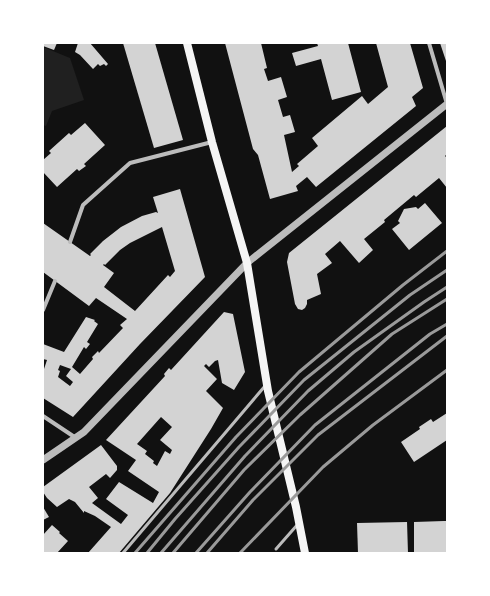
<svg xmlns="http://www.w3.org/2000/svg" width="490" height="596" font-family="'Titillium Web',sans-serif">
<rect width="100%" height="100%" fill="#111"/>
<path fill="#202020" d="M 43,47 L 70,58 L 84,100 L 52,111 L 46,126 L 43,125 Z"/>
<g fill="#d3d3d3" fill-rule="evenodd">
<path d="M 43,43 L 57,43 L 54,50 L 43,46 Z"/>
<path d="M 78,43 L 90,43 L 108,64 L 106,66 L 104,64 L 100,66 L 98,64 L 93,69 L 80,55 L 75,52 Z"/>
<path d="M 123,43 L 155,43 L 183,140 L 154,148 Z"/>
<path d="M 225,43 L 261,43 L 267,68 L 264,69 L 268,81 L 281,77 L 287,97 L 278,100 L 283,117 L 290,115 L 295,132 L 284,135 L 292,172 L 299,166 L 297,164 L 318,146 L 312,138 L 362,96 L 368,104 L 388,87 L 376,43 L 410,43 L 423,88 L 412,97 L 416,106 L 316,187 L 307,177 L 296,186 L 298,191 L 270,199 L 258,155 L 253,149 Z"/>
<path d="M 317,43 L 348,43 L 361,92 L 332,100 L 321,59 L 296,66 L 292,53 L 318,46 Z"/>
<path d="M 440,43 L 447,43 L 447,64 Z"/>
<path d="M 85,123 L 105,145 L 84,164 L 86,166 L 79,171 L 77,169 L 57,187 L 43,172 L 43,160 L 51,153 L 49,151 L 69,133 L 71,135 Z"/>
<path d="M 447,126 L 447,154 L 445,156 L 447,158 L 447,188 L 439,178 L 416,197 L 414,195 L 384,220 L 385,222 L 364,239 L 373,250 L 359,263 L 340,241 L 325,254 L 332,263 L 317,274 L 321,294 L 307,300 L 307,304 L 305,308 L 302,310 L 298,309 L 295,304 L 287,262 L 289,253 Z"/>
<path d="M 180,189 L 205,277 L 140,344 L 73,417 L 43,398 L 43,372 L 47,360 L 43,359 L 43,344 L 64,352 L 86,317 L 95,320 L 94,321 L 98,324 L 87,342 L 90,344 L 86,349 L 84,347 L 72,367 L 80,374 L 93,359 L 92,357 L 98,351 L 99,353 L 123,328 L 120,325 L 127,319 L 96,298 L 89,306 L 43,272 L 43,223 L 90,256 L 91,255 L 90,254 L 103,241 L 121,227 L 142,216 L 156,212 L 158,213 L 153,197 ZM 162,227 L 175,271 L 170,277 L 168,275 L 135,311 L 104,287 L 114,273 L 103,265 L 104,264 L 105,265 L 120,250 L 130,243 ZM 60,365 L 71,369 L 66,376 L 73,382 L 70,386 L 58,377 L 60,371 L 58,370 Z"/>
<path d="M 425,203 L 442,223 L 409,250 L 392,229 L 400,223 L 398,221 L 404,209 L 416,207 L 418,209 Z"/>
<path d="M 224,312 L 233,314 L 245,372 L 234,390 L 222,383 L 218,360 L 215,361 L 209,367 L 206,364 L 204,366 L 217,379 L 206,391 L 223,408 L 211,429 L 170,493 L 119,553 L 88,553 L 111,527 L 95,516 L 84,511 L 84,513 L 75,502 L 69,499 L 57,507 L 47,498 L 43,492 L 43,487 L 101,445 L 117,466 L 117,470 L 110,478 L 106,474 L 89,487 L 98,498 L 92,503 L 121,524 L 128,515 L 106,499 L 119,482 L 153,503 L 159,492 L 128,471 L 136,460 L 106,440 L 165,376 L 164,374 L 169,368 L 171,370 ZM 161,417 L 172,427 L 160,440 L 172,450 L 170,454 L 165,451 L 157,466 L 153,463 L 154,461 L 145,454 L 147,451 L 137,444 Z"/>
<path d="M 447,413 L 447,440 L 414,462 L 401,442 L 420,429 L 419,427 L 431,419 L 433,422 Z"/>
<path d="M 43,507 L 49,517 L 43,520 Z"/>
<path d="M 444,521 L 447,521 L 447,553 L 414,553 L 414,522 Z"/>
<path d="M 407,522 L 408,553 L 358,553 L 357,523 Z"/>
<path d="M 52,525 L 60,532 L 59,533 L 68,541 L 57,553 L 43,553 L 43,535 Z"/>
</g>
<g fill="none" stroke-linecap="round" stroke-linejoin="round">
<g stroke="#bcbcbc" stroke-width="3">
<path d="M 276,549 L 298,524"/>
<path d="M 123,553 L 265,386"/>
</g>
<g stroke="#bcbcbc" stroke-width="4">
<path d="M 429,43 L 447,104"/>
<path d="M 70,242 L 83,205 L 130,163 L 212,142"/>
<path d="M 43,310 L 55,281"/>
<path d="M 43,416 L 76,438"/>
</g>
<path stroke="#bcbcbc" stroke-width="7" d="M 43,460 L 84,432 L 247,263 L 447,104"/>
<path stroke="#f5f5f5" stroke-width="8" d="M 187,43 L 212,142 L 247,263 L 268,391 L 296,507 L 305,553"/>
<g stroke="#9a9a9a" stroke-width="3">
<path d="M 135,553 L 236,437 L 299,372 L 403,285 L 447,251"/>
<path d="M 147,553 L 175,519 L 239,447 L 304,380 L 410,295 L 447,270"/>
<path d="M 161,553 L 245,456 L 308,391 L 354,352 L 424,302 L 447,287"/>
<path d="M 173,553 L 244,470 L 300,415 L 392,334 L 447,299"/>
<path d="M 196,553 L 250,492 L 315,425 L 430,334 L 447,324"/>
<path d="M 207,553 L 253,500 L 318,435 L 447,336"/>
<path d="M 240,553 L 323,467 L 373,425 L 447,370"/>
</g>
</g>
<rect width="490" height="596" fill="none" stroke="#ffffff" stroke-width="88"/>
</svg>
